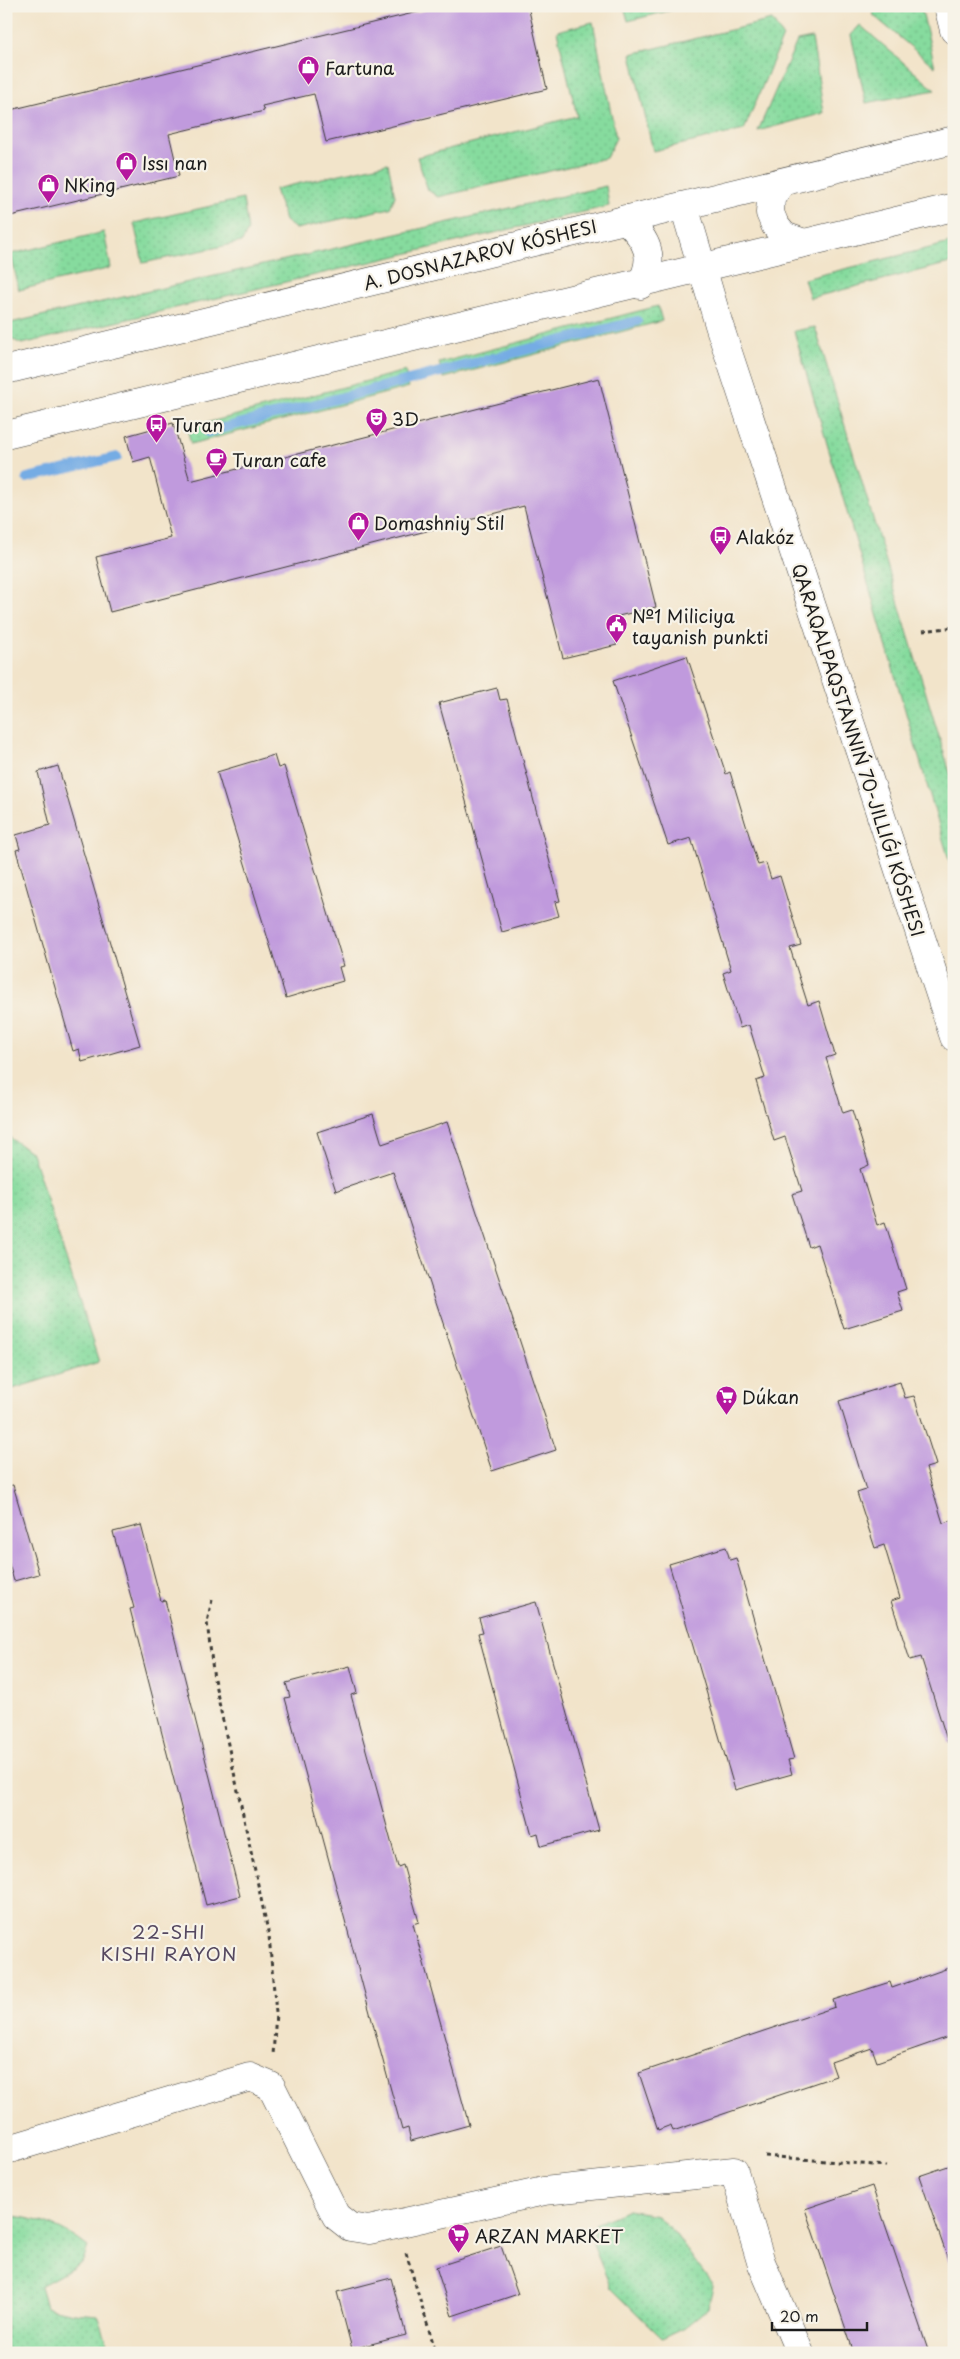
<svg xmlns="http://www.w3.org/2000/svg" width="960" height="2359" font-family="'Playpen Sans',sans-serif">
<defs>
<pattern id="grass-dots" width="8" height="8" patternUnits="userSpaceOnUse" patternTransform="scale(1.25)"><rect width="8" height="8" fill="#86db9e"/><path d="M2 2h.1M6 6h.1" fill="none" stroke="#73bb88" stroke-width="1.8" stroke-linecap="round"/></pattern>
</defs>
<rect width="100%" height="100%" fill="#f7f3e8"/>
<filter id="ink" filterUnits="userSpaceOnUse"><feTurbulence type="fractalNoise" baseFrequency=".02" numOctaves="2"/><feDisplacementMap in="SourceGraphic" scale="10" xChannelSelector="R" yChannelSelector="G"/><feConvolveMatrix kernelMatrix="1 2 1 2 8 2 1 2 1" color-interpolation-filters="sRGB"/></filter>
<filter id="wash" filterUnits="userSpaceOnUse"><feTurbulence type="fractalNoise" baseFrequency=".0096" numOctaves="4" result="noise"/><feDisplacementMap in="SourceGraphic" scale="20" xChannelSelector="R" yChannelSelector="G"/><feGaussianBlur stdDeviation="1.12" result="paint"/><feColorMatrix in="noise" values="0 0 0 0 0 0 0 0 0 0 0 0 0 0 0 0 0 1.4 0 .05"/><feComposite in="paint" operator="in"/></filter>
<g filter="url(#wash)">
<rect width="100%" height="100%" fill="#f2e4ca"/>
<g fill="url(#grass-dots)" stroke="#517c5d">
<path d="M 624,6 L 688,6 L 628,21 Z"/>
<path d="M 872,6 L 921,6 L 935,67 L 874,16 Z"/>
<path d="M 772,20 L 783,37 L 744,130 L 653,151 L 631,54 Z"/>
<path d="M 593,22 L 616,138 L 606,158 L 438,197 L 428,190 L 417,157 L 577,116 L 557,31 Z"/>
<path d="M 860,25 L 935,90 L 866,103 L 851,35 Z"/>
<path d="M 812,38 L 824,113 L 758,131 L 797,41 Z"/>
<path d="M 388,163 L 395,196 L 390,208 L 296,229 L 285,221 L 275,189 Z"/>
<path d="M 606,186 L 609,206 L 22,344 L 11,339 L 6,324 Z"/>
<path d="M 243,199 L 248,230 L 242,242 L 143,263 L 134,223 Z"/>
<path d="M 104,232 L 111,268 L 19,290 L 11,254 Z"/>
<path d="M 954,242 L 954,262 L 810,298 L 804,279 Z"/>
<path d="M 658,306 L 662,321 L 444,378 L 439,363 Z"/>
<path d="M 815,327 L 954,786 L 954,877 L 794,331 Z"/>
<path d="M 405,371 L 409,387 L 191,444 L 187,428 Z"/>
<path d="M 6,1135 L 32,1153 L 99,1362 L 6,1391 Z"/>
<path d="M 628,2210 L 657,2215 L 676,2235 L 713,2286 L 708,2308 L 685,2327 L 662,2338 L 611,2288 L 593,2245 L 595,2224 Z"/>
<path d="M 14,2216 C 42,2220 66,2229 88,2247 L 82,2263 L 40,2286 L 46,2307 L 73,2313 L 98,2315 L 111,2353 L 6,2353 L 6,2218 Z"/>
</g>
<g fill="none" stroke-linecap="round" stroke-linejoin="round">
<g stroke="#74ace4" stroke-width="10">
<path d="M 208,432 L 637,321"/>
<path d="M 27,478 L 117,457"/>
</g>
</g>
<g id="blocks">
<g fill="#c09add">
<path d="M 425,6 L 528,6 L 547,89 L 326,142 L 314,94 L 262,106 L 264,111 L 169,134 L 179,176 L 6,217 L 6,111 L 426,10 Z"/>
<path d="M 599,378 L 656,607 L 610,618 L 617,645 L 563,658 L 524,506 L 110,612 L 96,557 L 171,538 L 150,457 L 133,462 L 126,436 L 173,423 L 190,481 Z"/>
<path d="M 687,656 L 726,774 L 730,772 L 758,865 L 766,863 L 771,879 L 780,876 L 801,945 L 790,948 L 808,1005 L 819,1001 L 835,1055 L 826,1058 L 843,1113 L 852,1110 L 869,1165 L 860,1169 L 877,1225 L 885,1222 L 906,1289 L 897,1292 L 903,1311 L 844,1329 L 817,1244 L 809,1247 L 792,1194 L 802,1191 L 785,1137 L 774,1141 L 756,1081 L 765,1078 L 749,1025 L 740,1028 L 723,973 L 731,970 L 691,838 L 668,845 L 613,681 Z"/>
<path d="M 497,688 L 500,700 L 507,699 L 560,901 L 555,902 L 559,916 L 502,932 L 439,703 Z"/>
<path d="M 274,755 L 278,768 L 284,766 L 344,966 L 339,967 L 343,981 L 286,998 L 217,772 Z"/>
<path d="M 58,766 L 140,1045 L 82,1062 L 79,1049 L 73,1051 L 16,850 L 20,849 L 16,835 L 50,825 L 38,772 Z"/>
<path d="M 373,1114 L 382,1144 L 447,1122 L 556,1450 L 492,1471 L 393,1172 L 336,1191 L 317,1132 Z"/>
<path d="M 900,1382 L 905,1398 L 914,1396 L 936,1465 L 926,1468 L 943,1523 L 954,1520 L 954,1743 L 948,1743 L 921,1657 L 910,1660 L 891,1601 L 900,1598 L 884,1545 L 875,1548 L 857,1493 L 866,1490 L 839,1401 Z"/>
<path d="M 13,1485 L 39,1574 L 14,1581 L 6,1554 L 6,1486 Z"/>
<path d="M 141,1525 L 161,1601 L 165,1600 L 240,1896 L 206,1905 L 130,1609 L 134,1608 L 113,1532 Z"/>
<path d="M 726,1547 L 730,1560 L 736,1558 L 794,1759 L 788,1760 L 792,1774 L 735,1790 L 669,1564 Z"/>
<path d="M 536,1602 L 599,1830 L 541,1846 L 538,1833 L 532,1835 L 478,1633 L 483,1632 L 479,1618 Z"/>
<path d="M 350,1666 L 357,1693 L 351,1695 L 398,1867 L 403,1865 L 419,1922 L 413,1924 L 469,2125 L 411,2141 L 408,2128 L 402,2130 L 386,2072 L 285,1698 L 290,1697 L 286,1683 Z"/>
<path d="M 954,1966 L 954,2035 L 877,2062 L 872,2048 L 831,2062 L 836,2076 L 673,2131 L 671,2125 L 658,2130 L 639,2073 L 835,2007 L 833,2000 L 890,1982 L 892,1988 Z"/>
<path d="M 954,2164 L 954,2264 L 950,2265 L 919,2176 Z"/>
<path d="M 872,2186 L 874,2192 L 929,2353 L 854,2353 L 805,2209 Z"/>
<path d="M 501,2246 L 518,2294 L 452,2316 L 436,2267 Z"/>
<path d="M 391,2278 L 406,2335 L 352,2349 L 337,2292 Z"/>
</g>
</g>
</g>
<g filter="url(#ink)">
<use href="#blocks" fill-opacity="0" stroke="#3c3a36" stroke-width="1"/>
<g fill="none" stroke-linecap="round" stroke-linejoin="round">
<defs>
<g id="minor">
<path d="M 948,6 L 954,30"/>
<path d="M 684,206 L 719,325 L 954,1037"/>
<path d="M 6,2150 L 250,2077 L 271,2086 L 336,2216 L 350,2227 L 369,2230 L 544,2191 L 734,2171 L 761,2262 L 800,2353"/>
</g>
<g id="major">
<path d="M 781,183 L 771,198 L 770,213 L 775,225 L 784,236 L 804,243"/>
<path d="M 625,219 C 647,239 657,258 640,285"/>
<path d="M 6,370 L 954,140"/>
<path d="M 6,435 L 954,207"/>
</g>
</defs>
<use href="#minor" stroke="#3c3a36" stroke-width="29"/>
<use href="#major" stroke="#3c3a36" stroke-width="29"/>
<g stroke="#3c3a36" stroke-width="3" stroke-dasharray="4 4" stroke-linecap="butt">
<path d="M 923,631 L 954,627"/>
<path d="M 212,1600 L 207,1622 L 214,1679 L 269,1936 L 276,2013 L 273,2055"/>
<path d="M 765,2156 L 886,2166"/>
<path d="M 406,2253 L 436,2353"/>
</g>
<use href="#minor" stroke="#fff" stroke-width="28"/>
<use href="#major" stroke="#fff" stroke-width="28"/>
</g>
</g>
<defs>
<symbol id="shop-pin" viewBox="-11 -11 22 30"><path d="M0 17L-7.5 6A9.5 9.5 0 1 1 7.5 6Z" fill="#b5179e" stroke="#f7f3e8"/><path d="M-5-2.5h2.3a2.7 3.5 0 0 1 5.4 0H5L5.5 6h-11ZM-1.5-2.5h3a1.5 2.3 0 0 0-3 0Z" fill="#fff"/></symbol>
<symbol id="theatre-pin" viewBox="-11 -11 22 30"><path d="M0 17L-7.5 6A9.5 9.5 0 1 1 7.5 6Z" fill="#b5179e" stroke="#f7f3e8"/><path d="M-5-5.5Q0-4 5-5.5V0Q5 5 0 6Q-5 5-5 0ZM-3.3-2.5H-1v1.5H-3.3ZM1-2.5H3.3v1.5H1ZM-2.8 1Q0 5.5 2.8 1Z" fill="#fff"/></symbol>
<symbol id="bus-pin" viewBox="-11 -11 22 30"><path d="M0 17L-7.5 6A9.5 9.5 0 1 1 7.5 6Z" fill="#b5179e" stroke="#f7f3e8"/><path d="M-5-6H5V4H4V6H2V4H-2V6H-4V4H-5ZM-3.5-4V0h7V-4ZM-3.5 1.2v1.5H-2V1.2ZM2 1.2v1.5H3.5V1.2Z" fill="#fff"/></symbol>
<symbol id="cafe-pin" viewBox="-11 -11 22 30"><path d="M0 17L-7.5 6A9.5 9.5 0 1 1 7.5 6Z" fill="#b5179e" stroke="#f7f3e8"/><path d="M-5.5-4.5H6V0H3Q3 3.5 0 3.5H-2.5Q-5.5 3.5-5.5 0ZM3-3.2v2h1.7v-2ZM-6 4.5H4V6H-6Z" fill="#fff"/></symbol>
<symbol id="civic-pin" viewBox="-11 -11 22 30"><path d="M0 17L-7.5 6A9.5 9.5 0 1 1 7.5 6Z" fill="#b5179e" stroke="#f7f3e8"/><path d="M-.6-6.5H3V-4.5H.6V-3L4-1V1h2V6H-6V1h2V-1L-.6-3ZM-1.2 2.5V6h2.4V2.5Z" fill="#fff"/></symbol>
<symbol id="supermarket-pin" viewBox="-11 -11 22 30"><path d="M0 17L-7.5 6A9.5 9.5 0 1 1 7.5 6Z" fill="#b5179e" stroke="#f7f3e8"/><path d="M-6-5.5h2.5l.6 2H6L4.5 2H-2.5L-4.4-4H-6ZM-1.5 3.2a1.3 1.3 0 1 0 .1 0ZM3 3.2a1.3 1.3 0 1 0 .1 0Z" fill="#fff"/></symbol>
</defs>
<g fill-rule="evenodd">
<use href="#shop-pin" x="296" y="54" width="25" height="34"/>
<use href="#shop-pin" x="114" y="150" width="25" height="34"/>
<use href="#shop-pin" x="36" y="172" width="25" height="34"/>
<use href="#theatre-pin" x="364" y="406" width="25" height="34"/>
<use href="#bus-pin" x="144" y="412" width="25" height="34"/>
<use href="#cafe-pin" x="204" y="446" width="25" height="34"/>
<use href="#shop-pin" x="346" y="510" width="25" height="34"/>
<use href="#bus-pin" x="708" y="524" width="25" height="34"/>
<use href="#civic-pin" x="604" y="612" width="25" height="34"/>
<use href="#supermarket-pin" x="714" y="1384" width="25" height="34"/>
<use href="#supermarket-pin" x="446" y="2222" width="25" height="34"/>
</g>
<g text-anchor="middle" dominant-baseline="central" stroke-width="4.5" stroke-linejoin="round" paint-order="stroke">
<g font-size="18" fill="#1c1c1c" stroke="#f7f3e8" text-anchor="start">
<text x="325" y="67">Fartuna</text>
<text x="142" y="162">Issı nan</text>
<text x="64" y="184">NKing</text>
<text x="392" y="418">3D</text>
<text x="172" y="424">Turan</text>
<text x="232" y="459">Turan cafe</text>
<text x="374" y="522">Domashniy Stil</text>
<text x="736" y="536">Alakóz</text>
<text x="632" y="615">№1 Miliciya<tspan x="632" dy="21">tayanish punkti</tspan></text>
<text x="742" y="1396">Dúkan</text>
<text x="475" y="2235">ARZAN MARKET</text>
</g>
<g font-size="18" fill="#1c1c1c" stroke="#f7f3e8">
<text transform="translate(480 254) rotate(-14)">A. DOSNAZAROV KÓSHESI</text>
<text transform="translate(859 750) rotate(72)">QARAQALPAQSTANNIŃ 70-JILLIǴI KÓSHESI</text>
</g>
<g font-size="19" letter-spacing="1" fill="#554860" stroke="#f7f3e8">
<text x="169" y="1931">22-SHI<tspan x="169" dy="22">KISHI RAYON</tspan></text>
</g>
</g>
<rect width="960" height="2359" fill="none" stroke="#f7f3e8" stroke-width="25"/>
<path d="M772 2322v8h95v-8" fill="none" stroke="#1c1c1c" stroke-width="2.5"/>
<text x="780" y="2322" font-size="15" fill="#1c1c1c" stroke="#f7f3e8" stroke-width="4" paint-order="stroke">20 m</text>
</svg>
